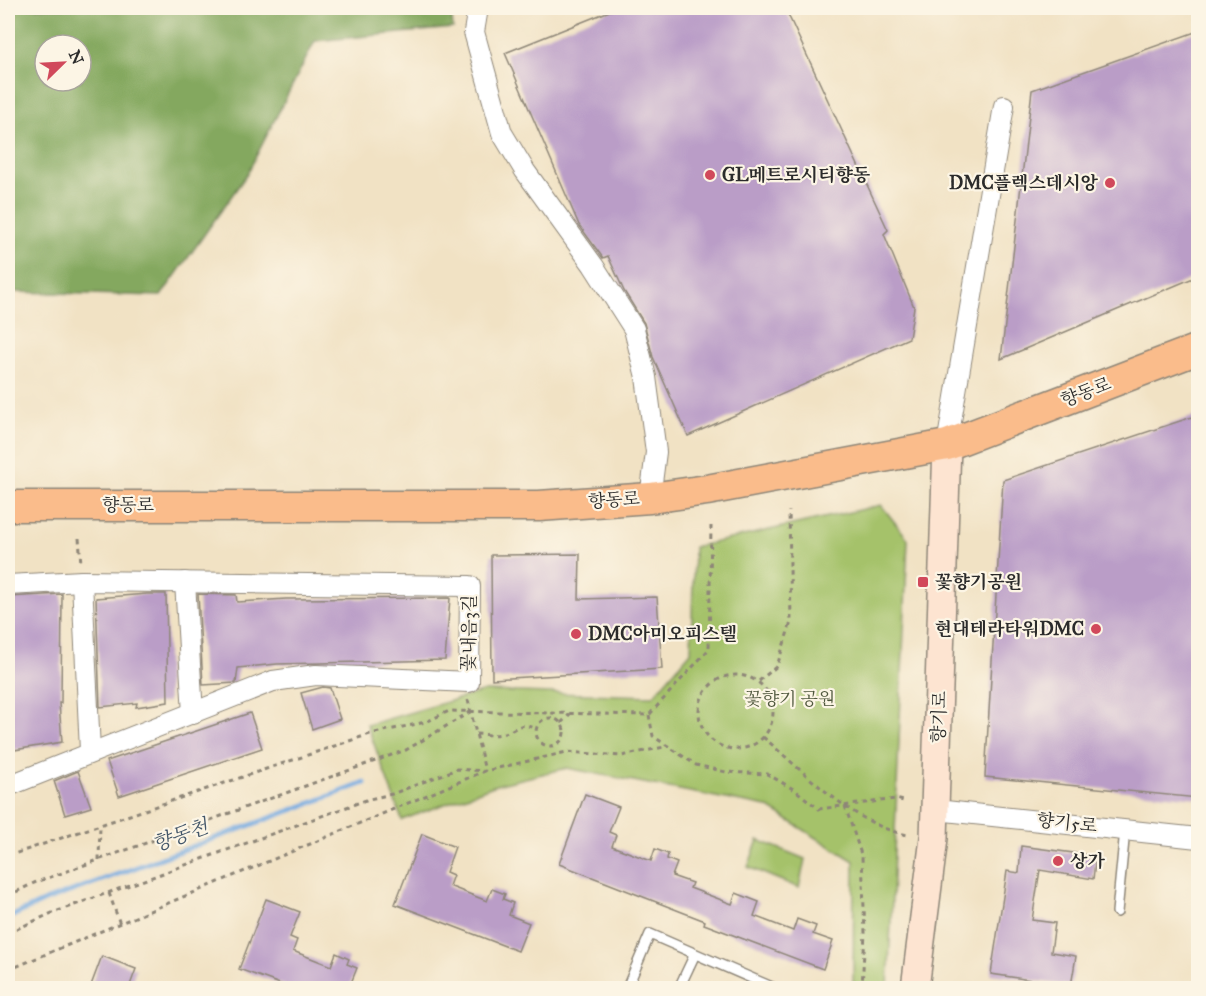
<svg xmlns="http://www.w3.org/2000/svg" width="1206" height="996" font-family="'IM FELL Great Primer','Noto Serif KR',serif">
<rect width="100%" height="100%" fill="#fcf5e5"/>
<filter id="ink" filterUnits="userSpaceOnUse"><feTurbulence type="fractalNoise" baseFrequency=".0167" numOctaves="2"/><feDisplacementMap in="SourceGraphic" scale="12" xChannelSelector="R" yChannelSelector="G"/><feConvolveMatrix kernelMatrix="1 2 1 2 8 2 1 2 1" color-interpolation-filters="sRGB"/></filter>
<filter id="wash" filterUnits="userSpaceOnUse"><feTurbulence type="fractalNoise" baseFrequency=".008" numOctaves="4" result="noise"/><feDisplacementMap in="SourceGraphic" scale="24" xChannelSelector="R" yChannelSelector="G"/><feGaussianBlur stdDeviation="1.35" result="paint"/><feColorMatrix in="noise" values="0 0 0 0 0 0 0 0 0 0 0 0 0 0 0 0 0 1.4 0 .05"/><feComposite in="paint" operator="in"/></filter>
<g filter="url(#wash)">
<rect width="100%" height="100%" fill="#f1e2c4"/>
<g fill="#a5c26a" stroke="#68764a" stroke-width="1.5">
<path d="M 881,505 L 908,539 L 888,988 L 853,988 L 854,861 L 767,807 L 567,768 L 496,785 L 402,820 L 367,725 L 485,691 L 653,696 L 691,652 L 694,547 Z"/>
<path d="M 758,840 L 805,859 L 799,888 L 748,867 Z"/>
</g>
<path fill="#84a85e" stroke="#586a44" stroke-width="1.5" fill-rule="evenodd" d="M 8,8 L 451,8 L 453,28 L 315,41 L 247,174 L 161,296 L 14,292 L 8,288 ZM 45,45 L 81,45 L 81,81 L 45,81 Z"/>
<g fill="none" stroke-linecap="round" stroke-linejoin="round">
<path stroke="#72a9e0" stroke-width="5" d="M 8,918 L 45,901 L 365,783"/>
</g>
<g id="blocks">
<g fill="#ba9dc7">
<path d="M 617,8 L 785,8 L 888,230 L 884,234 L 914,307 L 909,338 L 688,436 L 653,357 L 644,323 L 624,291 L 608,256 L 603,258 L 579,225 L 505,53 Z"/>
<path d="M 1198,31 L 1198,276 L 1001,359 L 1032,90 Z"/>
<path d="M 1198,415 L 1198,798 L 985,777 L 1003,480 Z"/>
<path d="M 580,554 L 579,599 L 657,597 L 662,669 L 492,679 L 491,555 Z"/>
<path d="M 62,594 L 61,703 L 59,703 L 62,742 L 8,751 L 8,597 Z"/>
<path d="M 147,594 L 166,594 L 168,702 L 136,707 L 137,703 L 100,707 L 96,598 Z"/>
<path d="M 198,594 L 236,595 L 237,602 L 286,599 L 450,598 L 445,660 L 277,664 L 238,668 L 236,683 L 203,685 Z"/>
<path d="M 323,687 L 330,688 L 340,719 L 312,729 L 301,693 Z"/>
<path d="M 250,713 L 262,748 L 119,796 L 107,761 Z"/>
<path d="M 78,771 L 91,807 L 65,815 L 54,781 Z"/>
<path d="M 585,794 L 619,807 L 609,832 L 616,835 L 612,846 L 651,861 L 655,849 L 668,854 L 667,859 L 677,863 L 672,876 L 692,883 L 690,888 L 732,904 L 736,893 L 759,902 L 754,916 L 793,931 L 797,919 L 816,926 L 813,934 L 833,941 L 823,969 L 704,924 L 705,921 L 559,864 Z"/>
<path d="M 422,834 L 455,847 L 446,872 L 453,875 L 449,886 L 487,901 L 492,889 L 505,894 L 503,899 L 513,903 L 509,915 L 529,923 L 518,951 L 395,904 Z"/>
<path d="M 1021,846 L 1096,856 L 1093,879 L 1040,870 L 1032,920 L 1055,923 L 1051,952 L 1076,956 L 1071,986 L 991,974 L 1007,871 L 1019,873 Z"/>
<path d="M 266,899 L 300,912 L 290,937 L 297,940 L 293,951 L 331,966 L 336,953 L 349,959 L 347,964 L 357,968 L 349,988 L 291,988 L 239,969 Z"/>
<path d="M 102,956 L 136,969 L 129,988 L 90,988 Z"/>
</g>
</g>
</g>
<g filter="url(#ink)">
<use href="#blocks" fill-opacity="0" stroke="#8e8678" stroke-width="1.5"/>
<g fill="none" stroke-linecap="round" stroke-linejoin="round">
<defs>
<g id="service">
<path d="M 1117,912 L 1125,830"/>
<path d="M 627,988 L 650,934 L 774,988"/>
<path d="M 679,988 L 695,954"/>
</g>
<g id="minor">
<path d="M 478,8 L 474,32 L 502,133 L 525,171 L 593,265 L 634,329 L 646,377 L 656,452 L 650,498"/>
<path d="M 947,445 L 1004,106"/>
<path d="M 82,581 L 90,751"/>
<path d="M 185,582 L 193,714"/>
<path d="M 8,585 L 82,581 L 470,586 L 469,682 L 316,675 L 273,681 L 8,786"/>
<path d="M 936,810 L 1198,838"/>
</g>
<path id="secondary" d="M 915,988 L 934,838 L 947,445"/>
<path id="primary" d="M 8,506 L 539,506 L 650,498 L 707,490 L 947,445 L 1198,349"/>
</defs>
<use href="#service" stroke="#8e8678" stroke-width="12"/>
<use href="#minor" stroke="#8e8678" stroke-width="22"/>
<use href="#secondary" stroke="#8e8678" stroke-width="30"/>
<use href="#primary" stroke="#8e8678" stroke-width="33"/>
<g stroke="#8e8678" stroke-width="3" stroke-dasharray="4.5 4.5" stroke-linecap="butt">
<path d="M 79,538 L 81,564"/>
<circle cx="736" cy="712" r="37"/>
<path d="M 759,681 L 777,666 L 791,622 L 789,511"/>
<path d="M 468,700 L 485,771"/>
<path d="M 649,715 L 653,736 L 696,765 L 726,772 L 767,774 L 795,790 L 819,809 L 896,799 L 907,802"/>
<circle cx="550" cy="732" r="14"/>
<path d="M 561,723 L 570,714"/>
<path d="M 476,734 C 484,734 493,736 501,734 C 517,731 517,720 537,729"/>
<path d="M 763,737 C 803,771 855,826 908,835"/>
<path d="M 845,806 L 862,857 L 865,933 L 862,988"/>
<path d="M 8,856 L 370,734 L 426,722 L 449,711 L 649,715 L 709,649 L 711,526"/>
<path d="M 99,860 L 100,824"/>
<path d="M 109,893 L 120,924"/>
<path d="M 8,896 L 34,883 L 406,750 L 470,712"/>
<path d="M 8,933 L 52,913 L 369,799 L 392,794 L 457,769 L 483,771"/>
<path d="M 8,970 L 485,771 L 567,752 L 622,756 L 669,746"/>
</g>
<use href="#service" stroke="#fff" stroke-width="9"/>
<use href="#minor" stroke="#fff" stroke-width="20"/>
<use href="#secondary" stroke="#fde4d1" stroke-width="27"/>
<use href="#primary" stroke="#fabc8b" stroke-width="30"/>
</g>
</g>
<g fill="#d1495b" stroke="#fcf5e5" stroke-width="2">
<circle cx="710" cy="175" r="6"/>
<circle cx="1110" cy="183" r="6"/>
<rect x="917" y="576" width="12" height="12" rx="3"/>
<circle cx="1096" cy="629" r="6"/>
<circle cx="576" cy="634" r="6"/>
<circle cx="1058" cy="861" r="6"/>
</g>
<g text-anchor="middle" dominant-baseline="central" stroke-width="4.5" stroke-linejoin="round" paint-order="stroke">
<g font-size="18" font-weight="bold" fill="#2b2b2b" stroke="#fcf5e5" text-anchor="start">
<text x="722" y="175">GL메트로시티향동</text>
<text x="1098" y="183" text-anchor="end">DMC플렉스데시앙</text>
<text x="935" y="582">꽃향기공원</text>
<text x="1084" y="629" text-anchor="end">현대테라타워DMC</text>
<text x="588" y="634">DMC아미오피스텔</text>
<text x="1070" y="861">상가</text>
</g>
<g font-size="18" fill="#2b2b2b" stroke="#fcf5e5">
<text transform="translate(1086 392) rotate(-21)">향동로</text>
<text transform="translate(614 500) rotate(-4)">향동로</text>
<text x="128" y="505">향동로</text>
<text transform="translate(469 633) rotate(-89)">꽃내음3길</text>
<text transform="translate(939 717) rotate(-88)">향기로</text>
<text transform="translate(1067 823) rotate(6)">향기5로</text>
</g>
<g font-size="18" fill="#50583e" stroke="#fcf5e5">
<text x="790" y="699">꽃향기 공원</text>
</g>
<g font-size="20" font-style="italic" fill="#44576a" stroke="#fcf5e5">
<text transform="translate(180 835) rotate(-20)">향동천</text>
</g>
</g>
<rect width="1206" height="996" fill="none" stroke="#fcf5e5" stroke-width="30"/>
<g transform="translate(63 63) rotate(66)"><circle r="28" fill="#fcf5e5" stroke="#a8a49b" stroke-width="1.5"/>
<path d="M0-4.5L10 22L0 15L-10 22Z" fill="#d1495b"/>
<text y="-9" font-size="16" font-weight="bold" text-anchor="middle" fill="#2b2b2b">N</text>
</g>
</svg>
